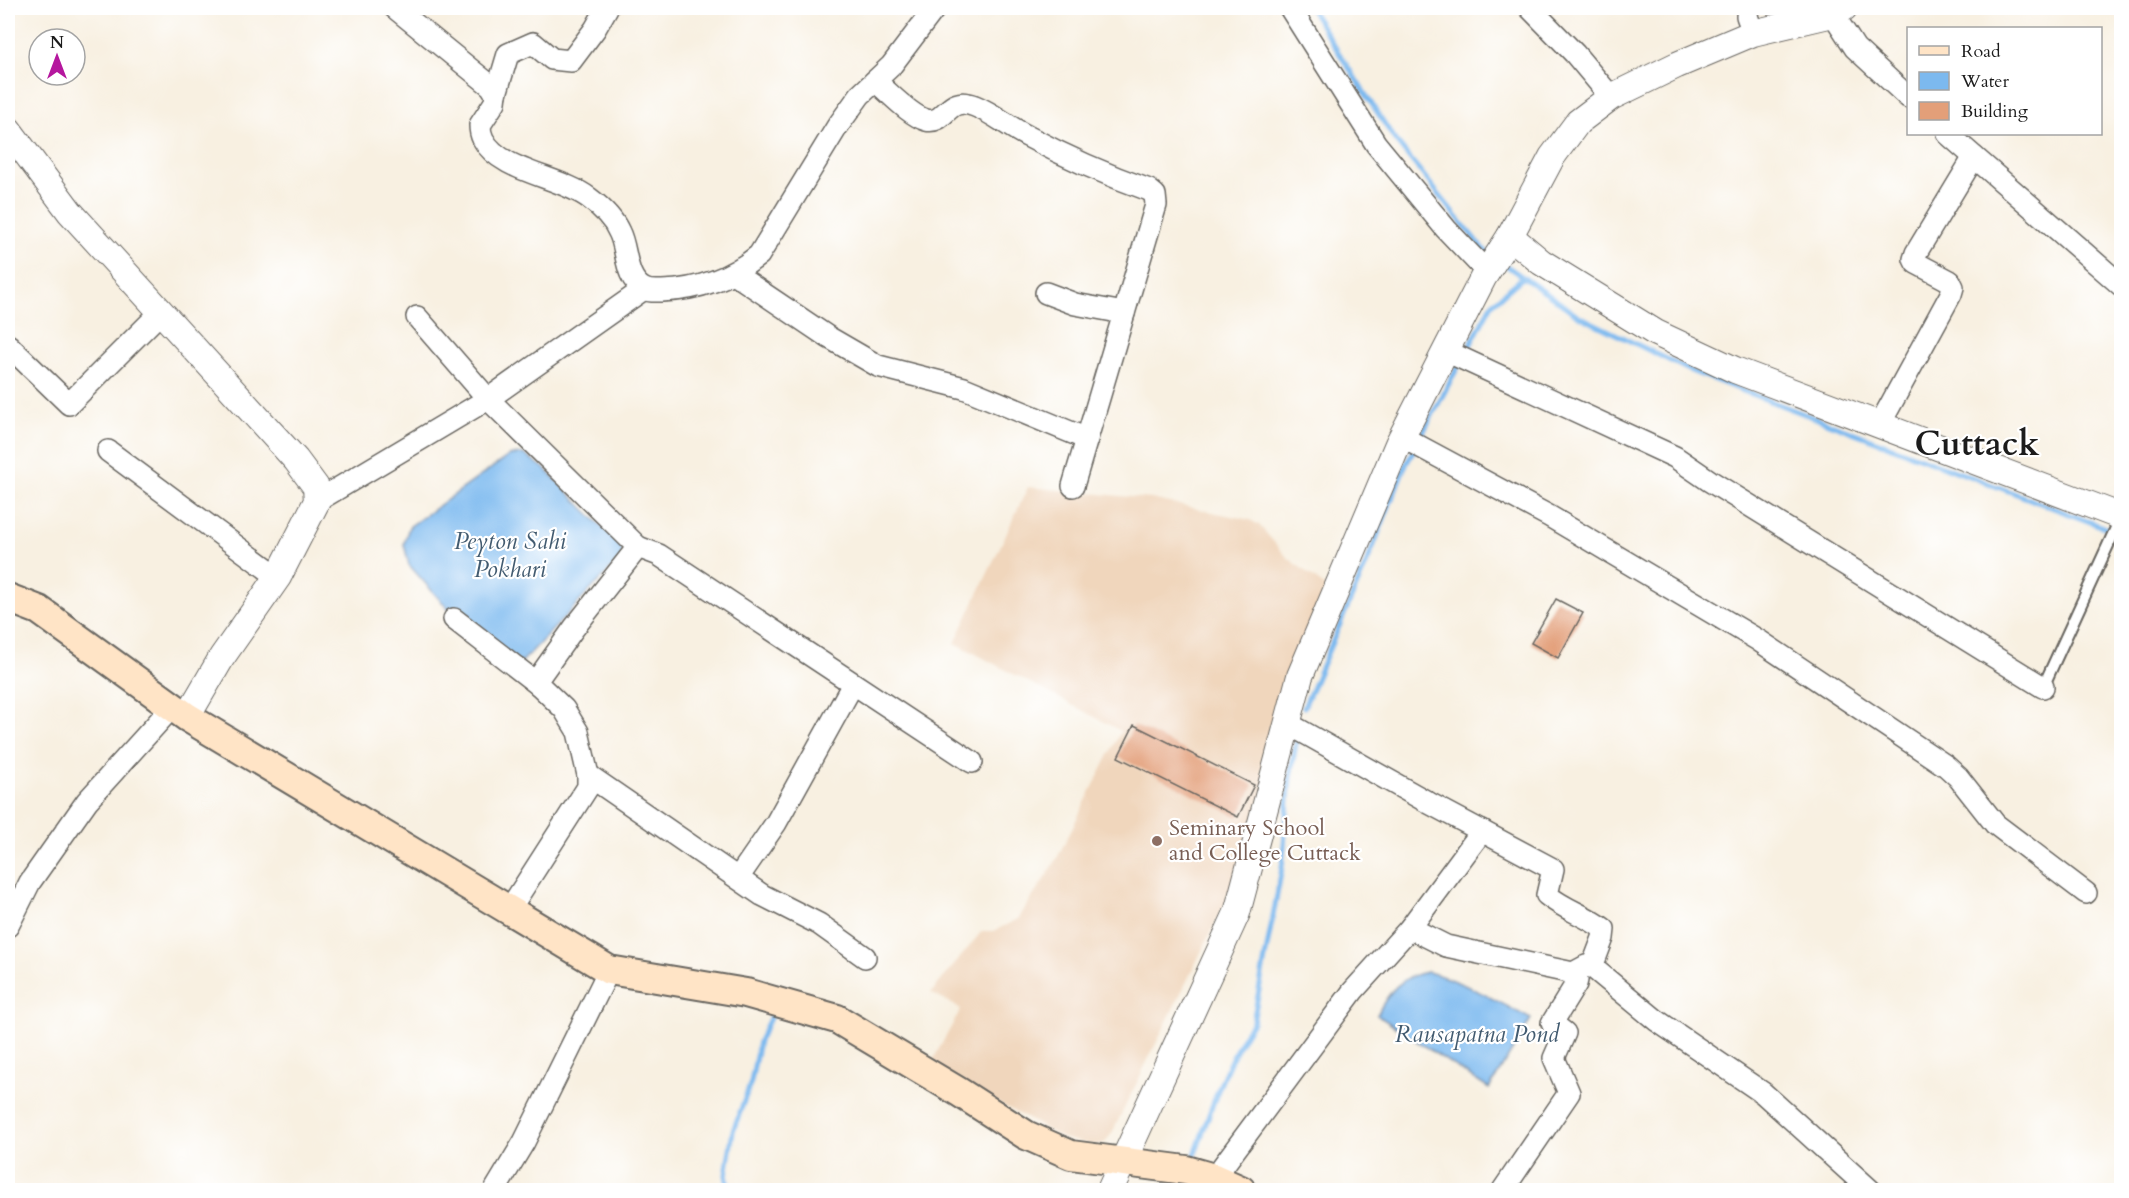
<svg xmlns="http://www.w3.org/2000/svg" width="2129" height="1198" font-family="Cardo,serif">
<rect width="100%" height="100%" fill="#fff"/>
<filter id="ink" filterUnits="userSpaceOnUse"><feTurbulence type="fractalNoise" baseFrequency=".0167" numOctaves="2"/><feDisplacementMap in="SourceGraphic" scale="12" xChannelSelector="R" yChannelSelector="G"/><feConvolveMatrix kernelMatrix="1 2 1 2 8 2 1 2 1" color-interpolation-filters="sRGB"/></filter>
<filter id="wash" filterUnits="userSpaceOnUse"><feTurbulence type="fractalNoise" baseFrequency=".008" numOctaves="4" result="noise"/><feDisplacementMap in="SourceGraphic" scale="24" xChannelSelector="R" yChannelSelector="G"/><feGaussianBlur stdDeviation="1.35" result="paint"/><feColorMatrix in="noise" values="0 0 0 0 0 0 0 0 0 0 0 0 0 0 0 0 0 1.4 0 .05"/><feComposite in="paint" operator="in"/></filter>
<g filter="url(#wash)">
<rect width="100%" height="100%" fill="#f8f0e1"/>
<path fill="#f0d6bc" d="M 1028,487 L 1151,499 L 1250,520 L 1259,525 L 1287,557 L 1328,589 L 1241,871 L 1112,1133 L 1105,1143 L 1092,1145 L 1062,1138 L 930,1065 L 961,1009 L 931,993 L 982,931 L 994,931 L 1018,919 L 1053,866 L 1121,731 L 955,643 Z"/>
<g fill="#7cb9ef" stroke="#4c6a86" stroke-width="1.5">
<path d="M 524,454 L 544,468 L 622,547 L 622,557 L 520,664 L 456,618 L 409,565 L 404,544 L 409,527 L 510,455 Z"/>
<path d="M 1428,972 C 1465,982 1497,1001 1531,1019 L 1489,1089 L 1377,1015 C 1388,993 1401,975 1428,972 Z"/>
</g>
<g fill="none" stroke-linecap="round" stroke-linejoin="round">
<g stroke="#7cb9ef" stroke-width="5">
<path d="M 1310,8 L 1395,140 L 1482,248 L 1491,255"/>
<path d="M 1501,262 L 1579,316 L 1693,372 L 2122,534"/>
<path d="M 1465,355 L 1492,304 L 1522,278"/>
<path d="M 1419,440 L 1460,363"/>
<path d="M 1304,707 L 1368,560 L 1404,468 L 1415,448"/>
<path d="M 1192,1163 C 1210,1114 1223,1065 1253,1022 L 1282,868 L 1290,777 L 1298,733"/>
<path d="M 729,1190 L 726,1175 L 733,1131 L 751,1082 L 759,1041 L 773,1012"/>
<path d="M 1182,1190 L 1186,1180"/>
</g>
</g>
<g id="blocks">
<g fill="#e39f79">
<path d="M 1556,599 L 1583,613 L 1558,658 L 1531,643 Z"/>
<path d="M 1134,725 L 1254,785 L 1238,817 L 1118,757 Z"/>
</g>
</g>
</g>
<g filter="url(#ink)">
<use href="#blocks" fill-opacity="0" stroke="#696661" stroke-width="1.5"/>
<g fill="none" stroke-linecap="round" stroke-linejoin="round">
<defs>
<path id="service" d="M 2043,687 L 2121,517"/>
<g id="minor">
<path d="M 395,8 L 491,86 L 496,94 L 495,102 L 480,125 C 480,129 481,135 483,139 C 500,172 560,176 589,198 C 601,207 613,218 619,232 C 628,249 624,278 644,289 C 650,292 656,291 662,291 C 698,290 731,278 759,255 L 837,127 L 860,95 L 891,66 L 935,8"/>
<path d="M 1290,8 L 1376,144 L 1446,229 L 1487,272"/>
<path d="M 1530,8 L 1575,54 L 1611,97"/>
<path d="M 1748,8 L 1747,16 L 1753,33"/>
<path d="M 1833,14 L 1855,48 L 1908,97"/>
<path d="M 875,81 C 889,92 909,115 926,120 C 947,125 946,94 975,106 C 993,113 1009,127 1027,136 C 1066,157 1107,175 1149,190 L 1155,195 L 1156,205 L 1073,486"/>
<path d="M 496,94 L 508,54 L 533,43 L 552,59 L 571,61 L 595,29 L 607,8"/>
<path d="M 1948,134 L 2122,286"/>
<path d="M 733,273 L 828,337 L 878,366 L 964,388 L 1087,439"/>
<path d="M 1046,293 L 1075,304 L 1124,313"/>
<path d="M 417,317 L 488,399 L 638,547 L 574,628 L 537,680 L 539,685 L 564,709 L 578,732 L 588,775 L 588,787 L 509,910"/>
<path d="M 8,345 L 69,404 L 161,312"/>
<path d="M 1446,351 L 1675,457 L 1710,481 L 2043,687"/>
<path d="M 1880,424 L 1951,294 L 1953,287 L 1950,281 L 1916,263 L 1914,259 L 1916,253 L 1974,157"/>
<path d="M 1402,437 L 1549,516 L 1758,640 L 1946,766 L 1958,777 L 1995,824 L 2086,893"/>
<path d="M 108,451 L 278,577"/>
<path d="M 317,501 L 488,399 L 644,289"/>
<path d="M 638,547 L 659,555 L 972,762"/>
<path d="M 454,619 L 539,685"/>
<path d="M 1287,723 L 1429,803 L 1553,869 L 1547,895 C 1565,910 1586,915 1604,929 L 1603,938 L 1592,967"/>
<path d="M 588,775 L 762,895 L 819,924 L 865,957"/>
<path d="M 738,878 L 776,823 L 853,684"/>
<path d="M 8,926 L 30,882 L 87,801 L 173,706"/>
<path d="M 1410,928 L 1446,946 L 1573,973 L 1586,966 L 1592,967 L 1656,1020 L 1763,1093 L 1870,1190"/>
<path d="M 1214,1178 L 1353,991 L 1410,928 L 1482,831"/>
<path d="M 495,1190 L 524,1142 L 609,970"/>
<path d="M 1503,1190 L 1569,1093 L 1554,1058 L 1565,1033 L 1552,1023 L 1576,984 L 1577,980 L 1573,973"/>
</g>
<g id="tertiary">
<path d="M 8,129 L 70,212 L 296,460 L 316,487 L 317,501 L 278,577 L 222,657 L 187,717"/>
<path d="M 1510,236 L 1541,262 L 1656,333 L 1735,370 L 2122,517"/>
<path d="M 1110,1190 L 1237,913 L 1300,676 L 1398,444 L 1483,278 L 1510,236 L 1552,157 L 1578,122 L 1611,97 L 1677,65 L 1753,33 L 1833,14 L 1844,8"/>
</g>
<path id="secondary" d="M 8,598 L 39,610 L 187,717 L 609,970 L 746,993 L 837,1019 L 959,1092 L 1026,1135 L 1071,1155 L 1186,1170 L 1214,1178 L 1241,1190"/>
</defs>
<use href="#service" stroke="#696661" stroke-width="14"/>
<use href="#minor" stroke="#696661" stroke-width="24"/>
<use href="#tertiary" stroke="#696661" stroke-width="28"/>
<use href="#secondary" stroke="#696661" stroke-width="32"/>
<use href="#service" stroke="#fff" stroke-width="10"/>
<use href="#minor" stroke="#fff" stroke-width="21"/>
<use href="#tertiary" stroke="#fff" stroke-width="26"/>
<use href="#secondary" stroke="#ffe4c6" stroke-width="28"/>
</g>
</g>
<circle fill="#8d6e63" stroke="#fff" stroke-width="2" cx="1157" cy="841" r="6"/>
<g text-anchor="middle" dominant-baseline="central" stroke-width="4.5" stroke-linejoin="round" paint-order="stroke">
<g font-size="22" fill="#785e54" stroke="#fff" text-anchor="start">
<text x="1169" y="828">Seminary School<tspan x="1169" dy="25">and College Cuttack</tspan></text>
</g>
<g font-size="24" font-style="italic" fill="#425b70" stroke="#fff">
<text x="510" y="541">Peyton Sahi<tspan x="510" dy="28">Pokhari</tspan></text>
<text x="1477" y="1034">Rausapatna Pond</text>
</g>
<g font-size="34" font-weight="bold" fill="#1c1c1c" stroke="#fff">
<text x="1977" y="444">Cuttack</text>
</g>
</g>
<rect width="2129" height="1198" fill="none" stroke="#fff" stroke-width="30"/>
<rect x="1907" y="27" width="195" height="108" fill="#ffffff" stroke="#a4a4a4" stroke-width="1.5"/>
<rect x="1919" y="46" width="30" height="9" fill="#ffe4c6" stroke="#a4a4a4" stroke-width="1.5"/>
<text x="1961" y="57" font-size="18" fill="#1c1c1c">Road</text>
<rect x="1919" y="72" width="30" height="18" fill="#7cb9ef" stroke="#a4a4a4" stroke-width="1.5"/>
<text x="1961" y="87" font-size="18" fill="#1c1c1c">Water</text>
<rect x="1919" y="102" width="30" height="18" fill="#e39f79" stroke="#a4a4a4" stroke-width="1.5"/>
<text x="1961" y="117" font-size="18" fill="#1c1c1c">Building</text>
<g transform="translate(57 57)"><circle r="28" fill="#ffffff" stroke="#a4a4a4" stroke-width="1.5"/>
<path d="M0-4.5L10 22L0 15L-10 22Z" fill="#b5179e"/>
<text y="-9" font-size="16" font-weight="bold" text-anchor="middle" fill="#1c1c1c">N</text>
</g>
</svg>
